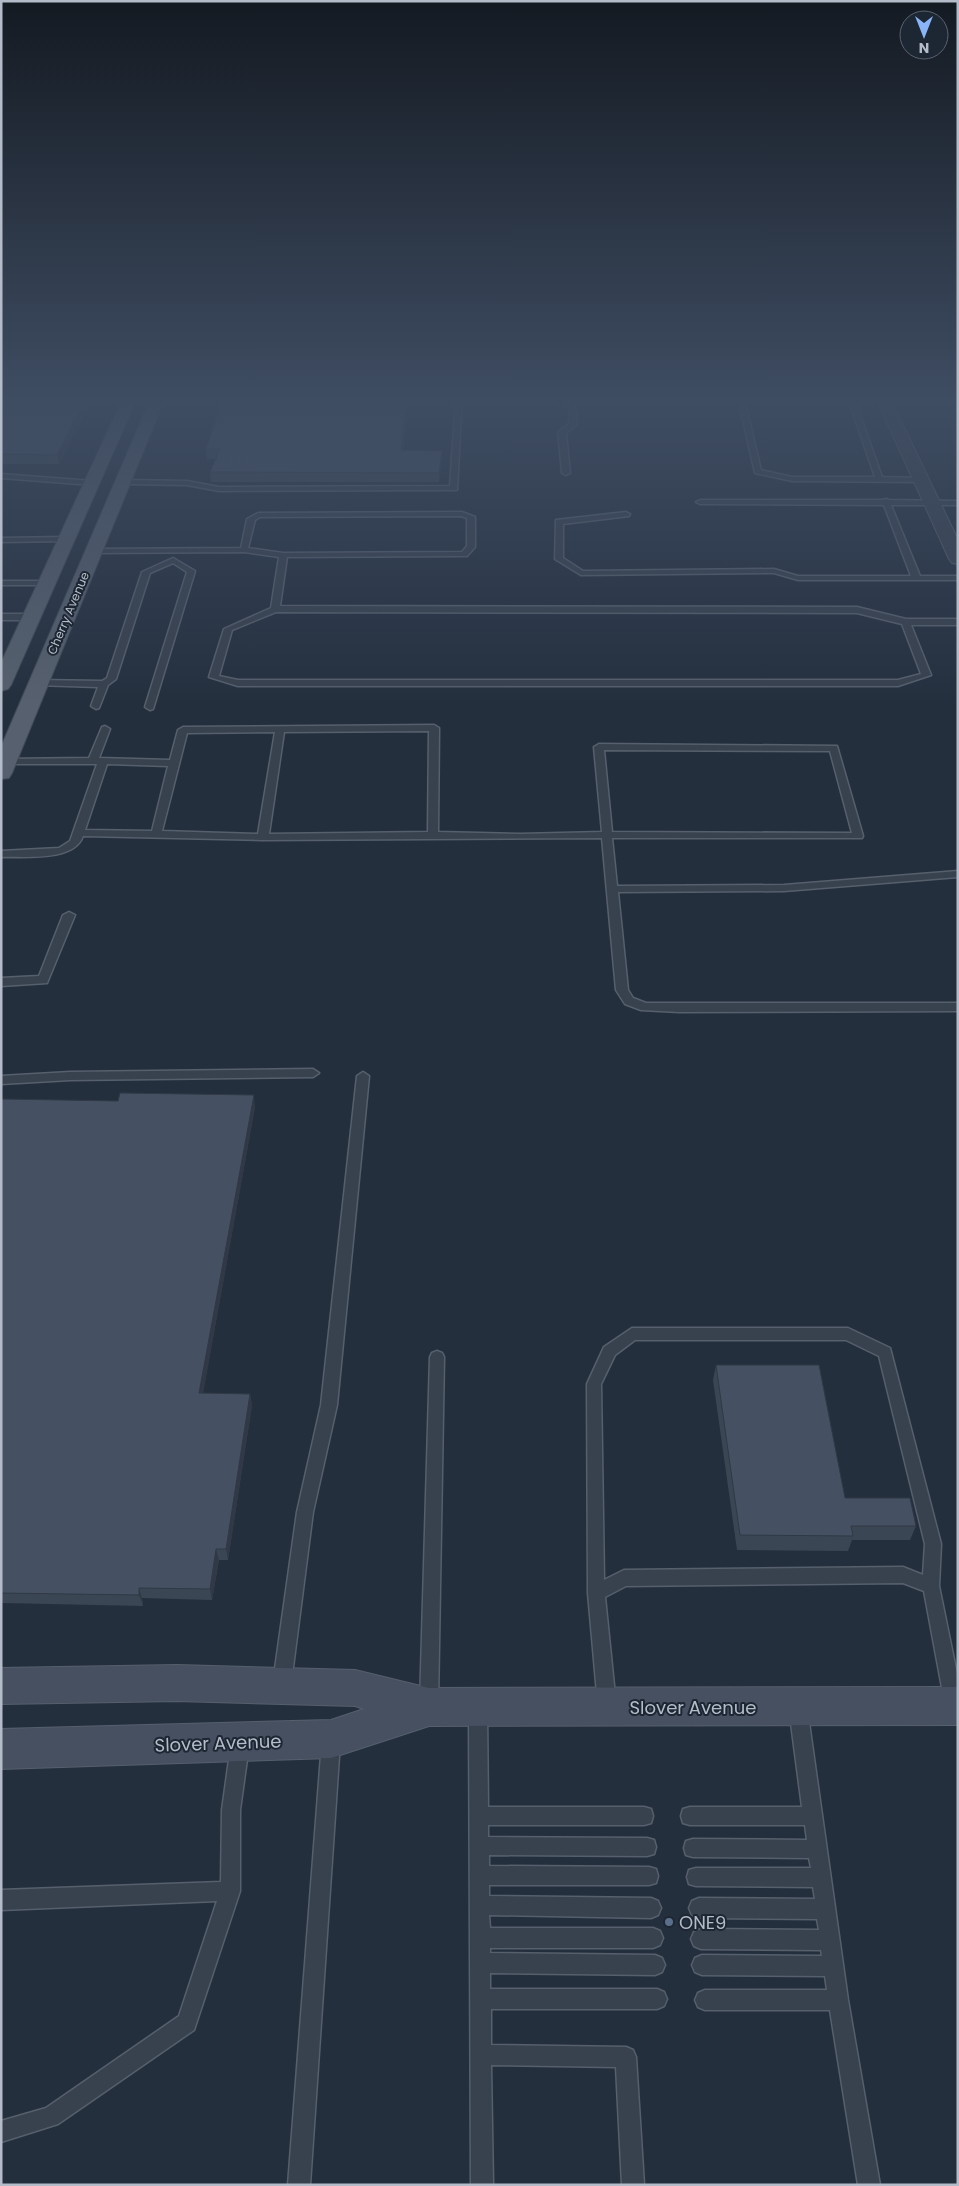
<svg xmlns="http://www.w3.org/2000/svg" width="959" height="2186" font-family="Poppins,sans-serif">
<rect width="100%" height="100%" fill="#242f3e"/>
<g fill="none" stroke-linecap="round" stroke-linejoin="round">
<defs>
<g id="service">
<path d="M 456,398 L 462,398 L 457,490 L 219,491 L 187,485 L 123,484 L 119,482 L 123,480 L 187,481 L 219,487 L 450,486 Z"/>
<path d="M 553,398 L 559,398 L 559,401 L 575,405 L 577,424 L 566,433 L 570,473 L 566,475 L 562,473 L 558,432 L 570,423 L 569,406 L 554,403 Z"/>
<path d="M 738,398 L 744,398 L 761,470 L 792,477 L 875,477 L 848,398 L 854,398 L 882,477 L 921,478 L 925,480 L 921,482 L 792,481 L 755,473 Z"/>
<path d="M 951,398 L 957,398 L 958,405 Z"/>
<path d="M 1,474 L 92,481 L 96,483 L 92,485 L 1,478 Z"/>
<path d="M 886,499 L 889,500 L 958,501 L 958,505 L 891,505 L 920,576 L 958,576 L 958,580 L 798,580 L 774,573 L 581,575 L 555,559 L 556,520 L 626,512 L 630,514 L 629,516 L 563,524 L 563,558 L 583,571 L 774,569 L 798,576 L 911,576 L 884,505 L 700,504 L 696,502 L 700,500 L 883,500 Z"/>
<path d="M 462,512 L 475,517 L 475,547 L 467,556 L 287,557 L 280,606 L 857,607 L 906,619 L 958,619 L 958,625 L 911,625 L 931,675 L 898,686 L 238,686 L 209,677 L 224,629 L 271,608 L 279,557 L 244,552 L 94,553 L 90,551 L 94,549 L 241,548 L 247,519 L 258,513 ZM 461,516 L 467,518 L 467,546 L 462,552 L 283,553 L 248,548 L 255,520 L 260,517 ZM 276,612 L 857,613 L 902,624 L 921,674 L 898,680 L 238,680 L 219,676 L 232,630 Z"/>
<path d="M 66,537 L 70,539 L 69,541 L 1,542 L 1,538 Z"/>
<path d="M 173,558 L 195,571 L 153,709 L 150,710 L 145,707 L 187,572 L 173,563 L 150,573 L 116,679 L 108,685 L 99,708 L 96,709 L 91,706 L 98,687 L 35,685 L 33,683 L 38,680 L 102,681 L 107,678 L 142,572 Z"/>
<path d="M 1,581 L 49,581 L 53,583 L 49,585 L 1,585 Z"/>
<path d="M 1,614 L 31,614 L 35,617 L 31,620 L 1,620 Z"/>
<path d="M 434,725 L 439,728 L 438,832 L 520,834 L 602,832 L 594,747 L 599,744 L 837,746 L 863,836 L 862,838 L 612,838 L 617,886 L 784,885 L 958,871 L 958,877 L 784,891 L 618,892 L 628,990 L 633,998 L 646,1003 L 958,1003 L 958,1011 L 679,1012 L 641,1010 L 625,1004 L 616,990 L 602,838 L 263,840 L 83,836 C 74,862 24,856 1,857 L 1,851 L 59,848 L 70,841 L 97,764 L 7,764 L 4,763 L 4,759 L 89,758 L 102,727 L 105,726 L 110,729 L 99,758 L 170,760 L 178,730 L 183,727 ZM 429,731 L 428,832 L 269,834 L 284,732 ZM 275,732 L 258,834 L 162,831 L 187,733 ZM 604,750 L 830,751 L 852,833 L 612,832 ZM 107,764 L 168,766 L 152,831 L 85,830 Z"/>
<path d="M 69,912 L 75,915 L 47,983 L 1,986 L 1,978 L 39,976 L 63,915 Z"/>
<path d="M 313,1069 L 319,1073 L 313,1077 L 70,1080 L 1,1084 L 1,1076 L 70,1072 Z"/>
<path d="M 363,1072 L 369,1076 L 337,1405 L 313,1512 L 291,1683 L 288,1689 L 282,1691 L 276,1689 L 273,1683 L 297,1512 L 321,1405 L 357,1076 Z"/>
<path d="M 632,1328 L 848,1328 L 890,1348 L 941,1544 L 939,1586 L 958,1679 L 958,1711 L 954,1713 L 948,1710 L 945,1704 L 924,1591 L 903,1583 L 626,1586 L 605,1597 L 616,1705 L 613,1711 L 607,1714 L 601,1711 L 598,1705 L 588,1593 L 587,1384 L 604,1347 ZM 635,1340 L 846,1340 L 879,1356 L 925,1544 L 923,1575 L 903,1567 L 624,1570 L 604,1580 L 601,1384 L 615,1355 Z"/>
<path d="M 437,1351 L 442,1353 L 444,1357 L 438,1704 L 435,1710 L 429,1713 L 423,1710 L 420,1704 L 430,1357 L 432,1353 Z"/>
<path d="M 798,1699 L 804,1702 L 807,1708 L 848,2000 L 880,2185 L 858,2185 L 830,2010 L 705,2010 L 698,2007 L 695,2000 L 698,1993 L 705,1990 L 827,1990 L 825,1976 L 702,1975 L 695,1972 L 692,1965 L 695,1958 L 702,1955 L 822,1956 L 821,1950 L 701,1949 L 694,1946 L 691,1939 L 694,1932 L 701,1929 L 819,1930 L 817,1919 L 699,1918 L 692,1915 L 689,1908 L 692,1901 L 699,1898 L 815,1899 L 813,1887 L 696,1886 L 689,1884 L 687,1877 L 689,1870 L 696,1868 L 811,1868 L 809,1858 L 693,1857 L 686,1855 L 684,1848 L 686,1841 L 693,1839 L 807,1840 L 805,1825 L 690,1825 L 683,1823 L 681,1816 L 683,1809 L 690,1807 L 802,1807 L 789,1708 L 792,1702 Z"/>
<path d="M 478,1701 L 484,1704 L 487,1710 L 488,1807 L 644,1807 L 651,1809 L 653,1816 L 651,1823 L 644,1825 L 488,1825 L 488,1837 L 647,1838 L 654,1840 L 656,1847 L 654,1854 L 647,1856 L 489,1855 L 489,1866 L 649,1867 L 656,1869 L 658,1876 L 656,1883 L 649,1885 L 489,1885 L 489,1896 L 651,1898 L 658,1901 L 661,1908 L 658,1915 L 651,1918 L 489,1915 L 490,1928 L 653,1928 L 660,1931 L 663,1938 L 660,1945 L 653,1948 L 490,1948 L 490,1953 L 655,1955 L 662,1958 L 665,1965 L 662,1972 L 655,1975 L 490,1973 L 490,1989 L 657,1989 L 664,1992 L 667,1999 L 664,2006 L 657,2009 L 491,2009 L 491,2045 L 626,2047 L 633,2050 L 636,2057 L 644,2185 L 622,2185 L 616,2067 L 491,2065 L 493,2185 L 471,2185 L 469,1710 L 472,1704 Z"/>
<path d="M 331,1733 L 337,1736 L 340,1742 L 310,2185 L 288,2185 L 322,1742 L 325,1736 Z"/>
<path d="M 240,1736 L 246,1739 L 249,1745 L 240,1810 L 240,1891 L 194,2030 L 58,2124 L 1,2142 L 1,2121 L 46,2108 L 179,2016 L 217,1901 L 1,1910 L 1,1890 L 221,1882 L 222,1810 L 231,1745 L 234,1739 Z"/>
</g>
<path id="tertiary" d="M 876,398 L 890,398 L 958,540 L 958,564 L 952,563 L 949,559 Z"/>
<path id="secondary" d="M 177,1665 L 355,1670 L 429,1688 L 958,1687 L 958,1725 L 429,1726 L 331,1758 L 1,1769 L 1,1729 L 331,1720 L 364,1709 L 355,1706 L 177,1701 L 1,1704 L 1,1668 Z"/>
<g id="primary">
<path d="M 123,398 L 137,398 L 11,685 L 8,689 L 1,691 L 1,663 Z"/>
<path d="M 151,398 L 165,398 L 12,773 L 9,778 L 1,779 L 1,747 Z"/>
</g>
</defs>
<use href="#service" stroke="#565f6c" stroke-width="3"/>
<use href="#tertiary" stroke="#565f6c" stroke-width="2"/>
<use href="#secondary" stroke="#565f6c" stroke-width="2"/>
<use href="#primary" stroke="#414a57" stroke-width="2"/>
<use href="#service" fill="#38414e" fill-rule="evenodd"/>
<use href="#tertiary" fill="#38414e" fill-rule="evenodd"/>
<use href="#secondary" fill="#465061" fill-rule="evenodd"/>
<use href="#primary" fill="#56606e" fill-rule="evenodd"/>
</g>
<g fill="#3b4654">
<path d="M 1,398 L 92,398 L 59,464 L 1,464 Z"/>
<path d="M 409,398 L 403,451 L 442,461 L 439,482 L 211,482 L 210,472 L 216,459 L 207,459 L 206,449 Z"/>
<path d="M 1,1099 L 255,1107 L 203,1393 L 250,1394 L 252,1405 L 228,1560 L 219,1560 L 212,1600 L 142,1598 L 143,1606 L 1,1603 Z"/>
<path d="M 716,1365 L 845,1498 L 916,1526 L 910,1540 L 852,1540 L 848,1551 L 737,1550 L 713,1380 Z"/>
</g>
<g fill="#303945">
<path d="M 86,398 L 92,398 L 59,464 L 57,455 Z"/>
<path d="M 407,398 L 409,398 L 402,460 L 401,450 Z"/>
<path d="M 442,451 L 442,461 L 439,482 L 439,473 Z"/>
<path d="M 254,1095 L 255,1107 L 201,1404 L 199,1393 Z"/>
<path d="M 250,1394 L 252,1405 L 228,1560 L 226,1549 Z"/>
<path d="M 216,1549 L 219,1560 L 212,1600 L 210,1589 Z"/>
<path d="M 139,1588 L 142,1598 L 143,1606 L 139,1595 Z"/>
</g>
<g fill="#455162" stroke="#303945">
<path d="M 1,398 L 86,398 L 57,455 L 1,454 Z"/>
<path d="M 223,398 L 407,398 L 401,450 L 442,451 L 439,473 L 210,472 L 220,449 L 206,449 Z"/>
<path d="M 120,1093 L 254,1095 L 199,1393 L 250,1394 L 226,1549 L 216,1549 L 210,1589 L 139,1588 L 139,1595 L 1,1593 L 1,1099 L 118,1101 Z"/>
<path d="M 716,1365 L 819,1365 L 845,1498 L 910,1498 L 916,1526 L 851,1526 L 853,1536 L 740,1535 Z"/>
</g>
<linearGradient id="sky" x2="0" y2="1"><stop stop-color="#141a22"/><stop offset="0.57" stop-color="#3f4d63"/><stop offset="1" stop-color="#3f4d63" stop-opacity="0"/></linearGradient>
<rect width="959" height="704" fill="url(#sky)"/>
<circle fill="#5c6f8a" stroke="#1d2633" stroke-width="2" cx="669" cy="1922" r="5"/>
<g text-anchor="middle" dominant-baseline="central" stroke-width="4" stroke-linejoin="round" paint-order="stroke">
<g font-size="12" fill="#b4bcc9" stroke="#1d2633">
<text transform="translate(68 613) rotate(-67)">Cherry Avenue</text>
</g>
<g font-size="18" fill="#b4bcc9" stroke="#1d2633">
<text x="693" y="1707">Slover Avenue</text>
<text transform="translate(218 1743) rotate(-2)">Slover Avenue</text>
</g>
<g font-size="18" fill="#b4bcc9" stroke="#1d2633" text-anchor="start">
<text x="679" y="1922">ONE9</text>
</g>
</g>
<rect width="959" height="2186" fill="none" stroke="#b4bcc9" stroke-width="5"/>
<g transform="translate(924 35) rotate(180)"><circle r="24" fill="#1d2633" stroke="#59626f"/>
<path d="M0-4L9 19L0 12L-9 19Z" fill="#8ab4f8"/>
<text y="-8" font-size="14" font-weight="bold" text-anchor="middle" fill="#b4bcc9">N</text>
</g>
</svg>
